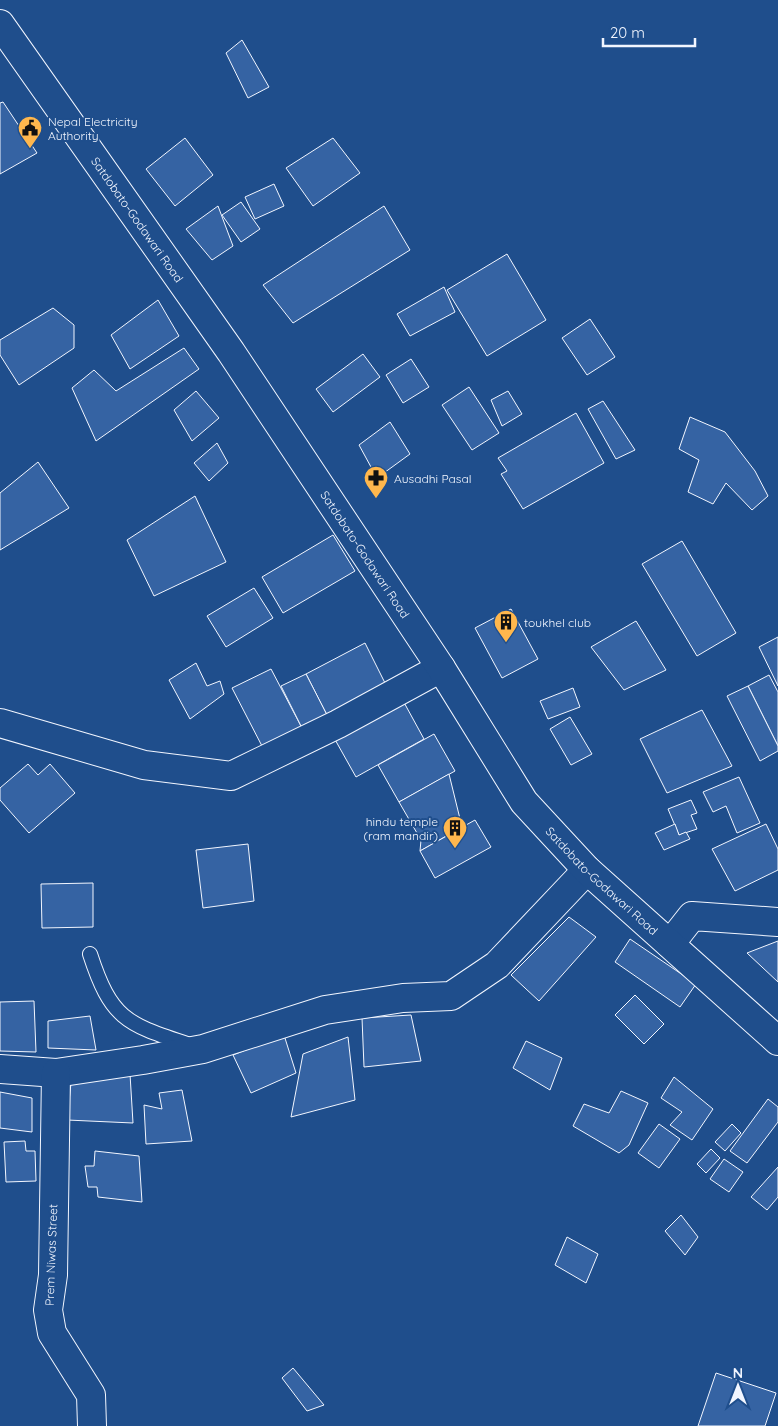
<svg xmlns="http://www.w3.org/2000/svg" width="778" height="1426" font-family="Quicksand,sans-serif">
<rect width="100%" height="100%" fill="#1f4e8c"/>
<g fill="#3563a3" stroke="#f2f6ff">
<path d="M 242,40 L 269,87 L 248,98 L 226,53 Z"/>
<path d="M 3,102 L 37,153 L 0,174 L 0,103 Z"/>
<path d="M 185,138 L 213,175 L 175,206 L 146,169 Z"/>
<path d="M 333,138 L 360,173 L 313,206 L 286,168 Z"/>
<path d="M 274,184 L 284,206 L 255,219 L 245,197 Z"/>
<path d="M 241,202 L 260,229 L 241,242 L 222,215 Z"/>
<path d="M 218,206 L 233,246 L 212,260 L 186,229 Z"/>
<path d="M 384,206 L 410,250 L 293,323 L 263,285 Z"/>
<path d="M 507,254 L 546,320 L 487,356 L 447,290 Z"/>
<path d="M 444,287 L 455,312 L 410,336 L 397,314 Z"/>
<path d="M 158,300 L 179,336 L 130,369 L 111,335 Z"/>
<path d="M 53,308 L 74,325 L 74,348 L 19,385 L 0,355 L 0,340 Z"/>
<path d="M 590,319 L 615,357 L 587,375 L 562,338 Z"/>
<path d="M 184,348 L 199,369 L 96,441 L 72,388 L 94,370 L 116,391 Z"/>
<path d="M 363,354 L 380,377 L 333,412 L 316,389 Z"/>
<path d="M 411,359 L 429,387 L 403,403 L 386,375 Z"/>
<path d="M 469,387 L 499,433 L 472,450 L 442,405 Z"/>
<path d="M 196,391 L 219,418 L 192,441 L 174,410 Z"/>
<path d="M 508,391 L 522,414 L 502,426 L 491,400 Z"/>
<path d="M 603,401 L 635,450 L 616,459 L 588,409 Z"/>
<path d="M 576,413 L 604,463 L 523,509 L 501,474 L 507,471 L 498,458 Z"/>
<path d="M 690,417 L 725,432 L 755,471 L 768,496 L 752,510 L 726,483 L 713,504 L 688,492 L 699,460 L 679,449 Z"/>
<path d="M 390,422 L 410,454 L 377,478 L 359,445 Z"/>
<path d="M 217,443 L 228,463 L 209,481 L 194,463 Z"/>
<path d="M 38,462 L 69,508 L 0,550 L 0,493 Z"/>
<path d="M 195,496 L 226,562 L 154,596 L 127,540 Z"/>
<path d="M 333,535 L 355,571 L 283,613 L 262,577 Z"/>
<path d="M 682,541 L 736,633 L 697,656 L 642,564 Z"/>
<path d="M 254,588 L 273,618 L 226,647 L 207,616 Z"/>
<path d="M 511,609 L 538,659 L 502,678 L 475,628 Z"/>
<path d="M 636,621 L 666,670 L 624,690 L 591,647 Z"/>
<path d="M 778,637 L 778,686 L 759,647 Z"/>
<path d="M 365,643 L 386,685 L 327,715 L 306,674 Z"/>
<path d="M 196,663 L 207,686 L 220,681 L 224,694 L 190,719 L 169,680 Z"/>
<path d="M 271,669 L 302,728 L 263,748 L 232,688 Z"/>
<path d="M 306,674 L 327,715 L 302,728 L 281,686 Z"/>
<path d="M 769,675 L 778,692 L 778,746 L 748,686 Z"/>
<path d="M 748,686 L 778,746 L 778,751 L 760,761 L 727,696 Z"/>
<path d="M 573,688 L 580,707 L 548,719 L 540,701 Z"/>
<path d="M 401,697 L 424,739 L 356,777 L 333,736 Z"/>
<path d="M 702,710 L 732,766 L 667,793 L 640,739 Z"/>
<path d="M 570,717 L 592,754 L 571,765 L 550,729 Z"/>
<path d="M 434,734 L 455,771 L 399,802 L 378,765 Z"/>
<path d="M 28,764 L 38,775 L 50,764 L 75,793 L 29,833 L 0,800 L 0,788 Z"/>
<path d="M 449,774 L 462,827 L 420,851 L 421,840 L 399,802 Z"/>
<path d="M 739,777 L 760,823 L 737,833 L 726,806 L 713,812 L 703,792 Z"/>
<path d="M 691,800 L 697,813 L 691,815 L 697,829 L 679,835 L 668,809 Z"/>
<path d="M 475,820 L 491,847 L 435,878 L 420,851 Z"/>
<path d="M 675,824 L 679,835 L 686,832 L 690,839 L 664,850 L 655,833 Z"/>
<path d="M 766,824 L 778,849 L 778,870 L 735,891 L 712,849 Z"/>
<path d="M 248,844 L 254,901 L 203,908 L 196,850 Z"/>
<path d="M 93,883 L 93,927 L 42,928 L 41,884 Z"/>
<path d="M 569,917 L 596,937 L 539,1001 L 511,975 Z"/>
<path d="M 630,939 L 696,984 L 680,1007 L 615,962 Z"/>
<path d="M 778,941 L 778,982 L 747,953 Z"/>
<path d="M 635,995 L 664,1024 L 644,1044 L 615,1015 Z"/>
<path d="M 34,1001 L 36,1052 L 0,1051 L 0,1002 Z"/>
<path d="M 411,1015 L 421,1061 L 364,1067 L 362,1018 Z"/>
<path d="M 90,1016 L 96,1050 L 48,1048 L 48,1021 Z"/>
<path d="M 284,1035 L 296,1073 L 251,1093 L 233,1055 Z"/>
<path d="M 348,1037 L 355,1100 L 291,1117 L 303,1054 Z"/>
<path d="M 526,1041 L 562,1058 L 550,1090 L 513,1068 Z"/>
<path d="M 130,1074 L 133,1123 L 67,1120 L 71,1083 Z"/>
<path d="M 674,1077 L 713,1109 L 692,1140 L 670,1125 L 682,1112 L 661,1098 Z"/>
<path d="M 182,1090 L 192,1141 L 146,1144 L 144,1105 L 162,1109 L 159,1093 Z"/>
<path d="M 621,1091 L 648,1103 L 629,1145 L 619,1153 L 573,1126 L 584,1104 L 609,1113 Z"/>
<path d="M 0,1092 L 32,1098 L 32,1132 L 0,1128 Z"/>
<path d="M 768,1099 L 778,1107 L 778,1122 L 747,1163 L 730,1151 Z"/>
<path d="M 659,1124 L 680,1139 L 659,1168 L 638,1153 Z"/>
<path d="M 732,1124 L 741,1133 L 725,1151 L 715,1142 Z"/>
<path d="M 25,1141 L 26,1151 L 35,1151 L 36,1181 L 6,1182 L 4,1142 Z"/>
<path d="M 711,1149 L 720,1158 L 706,1173 L 697,1164 Z"/>
<path d="M 95,1151 L 139,1156 L 142,1202 L 98,1197 L 97,1187 L 88,1187 L 85,1166 L 94,1166 Z"/>
<path d="M 724,1159 L 743,1172 L 729,1192 L 710,1179 Z"/>
<path d="M 778,1167 L 778,1197 L 767,1210 L 751,1197 Z"/>
<path d="M 681,1215 L 698,1237 L 685,1255 L 665,1231 Z"/>
<path d="M 567,1237 L 598,1254 L 586,1283 L 555,1265 Z"/>
<path d="M 293,1368 L 324,1405 L 307,1411 L 282,1378 Z"/>
<path d="M 716,1373 L 776,1393 L 765,1426 L 698,1426 Z"/>
</g>
<g fill="none" stroke-linecap="round" stroke-linejoin="round">
<defs>
<path id="service" d="M 90,954 C 112,1022 128,1024 193,1046"/>
<g id="minor">
<path d="M 0,723 L 144,765 L 231,776 L 338,724 L 441,668"/>
<path d="M 670,944 L 692,916 L 778,922"/>
<path d="M 0,1069 L 56,1073 L 143,1060 L 203,1049 L 325,1010 L 403,998 L 451,996 L 497,965 L 587,870"/>
<path d="M 56,1073 L 53,1275 L 48,1310 L 52,1333 L 91,1395 L 92,1426"/>
</g>
<g id="tertiary">
<path id="s1" d="M 0,24 L 231,352 L 441,668 L 524,802 L 587,870 L 778,1041"/>
</g>
</defs>
<use href="#service" stroke="#f2f6ff" stroke-width="16"/>
<use href="#minor" stroke="#f2f6ff" stroke-width="30"/>
<use href="#tertiary" stroke="#f2f6ff" stroke-width="30"/>
<use href="#service" stroke="#1f4e8c" stroke-width="14"/>
<use href="#minor" stroke="#1f4e8c" stroke-width="28"/>
<use href="#tertiary" stroke="#1f4e8c" stroke-width="28"/>
</g>
<defs>
<symbol id="civic-pin" viewBox="-11 -11 22 30"><path d="M0 17L-7.5 6A9.5 9.5 0 1 1 7.5 6Z" fill="#ffb74d" stroke="#1f4e8c"/><path d="M-.6-6.5H3V-4.5H.6V-3L4-1V1h2V6H-6V1h2V-1L-.6-3ZM-1.2 2.5V6h2.4V2.5Z" fill="#111"/></symbol>
<symbol id="pharmacy-pin" viewBox="-11 -11 22 30"><path d="M0 17L-7.5 6A9.5 9.5 0 1 1 7.5 6Z" fill="#ffb74d" stroke="#1f4e8c"/><path d="M-2-6h4v4h4v4h-4v4h-4v-4h-4v-4h4Z" fill="#111"/></symbol>
<symbol id="building-pin" viewBox="-11 -11 22 30"><path d="M0 17L-7.5 6A9.5 9.5 0 1 1 7.5 6Z" fill="#ffb74d" stroke="#1f4e8c"/><path d="M-4-6H4V6H1V3H-1V6H-4ZM-2.5-4.3h1.7v1.8h-1.7ZM.8-4.3h1.7v1.8H.8ZM-2.5-1h1.7V.8h-1.7ZM.8-1h1.7V.8H.8Z" fill="#111"/></symbol>
</defs>
<g fill-rule="evenodd">
<use href="#civic-pin" x="16" y="114" width="28" height="38"/>
<use href="#pharmacy-pin" x="362" y="464" width="28" height="38"/>
<use href="#building-pin" x="492" y="608" width="28" height="38"/>
<use href="#building-pin" x="441" y="814" width="28" height="38"/>
</g>
<g text-anchor="middle" dominant-baseline="central" stroke-width="4" stroke-linejoin="round" paint-order="stroke">
<g font-size="12" fill="#f2f6ff" stroke="#1f4e8c" text-anchor="start">
<text x="48" y="121">Nepal Electricity<tspan x="48" dy="14">Authority</tspan></text>
<text x="394" y="478">Ausadhi Pasal</text>
<text x="524" y="622">toukhel club</text>
<text x="438" y="821" text-anchor="end">hindu temple<tspan x="438" dy="14">(ram mandir)</tspan></text>
</g>
<g font-size="12" fill="#f2f6ff" stroke="#1f4e8c">
<text stroke="none"><textPath href="#s1" startOffset="239">Satdobato-Godawari Road</textPath></text>
<text stroke="none"><textPath href="#s1" startOffset="644">Satdobato-Godawari Road</textPath></text>
<text stroke="none"><textPath href="#s1" startOffset="1049">Satdobato-Godawari Road</textPath></text>
<text transform="translate(51 1255) rotate(-88)">Prem Niwas Street</text>
</g>
</g>
<g transform="translate(738 1386)" stroke="#1f4e8c" stroke-width="4" paint-order="stroke">
<path d="M0-4L9 19L0 12L-9 19Z" fill="#f2f6ff"/>
<text y="-8" font-size="14" font-weight="bold" text-anchor="middle" fill="#f2f6ff">N</text>
</g>
<path d="M603 38v8h92v-8" fill="none" stroke="#f2f6ff" stroke-width="2.5"/>
<text x="610" y="38" font-size="15" fill="#f2f6ff" stroke="#1f4e8c" stroke-width="4" paint-order="stroke">20 m</text>
</svg>
